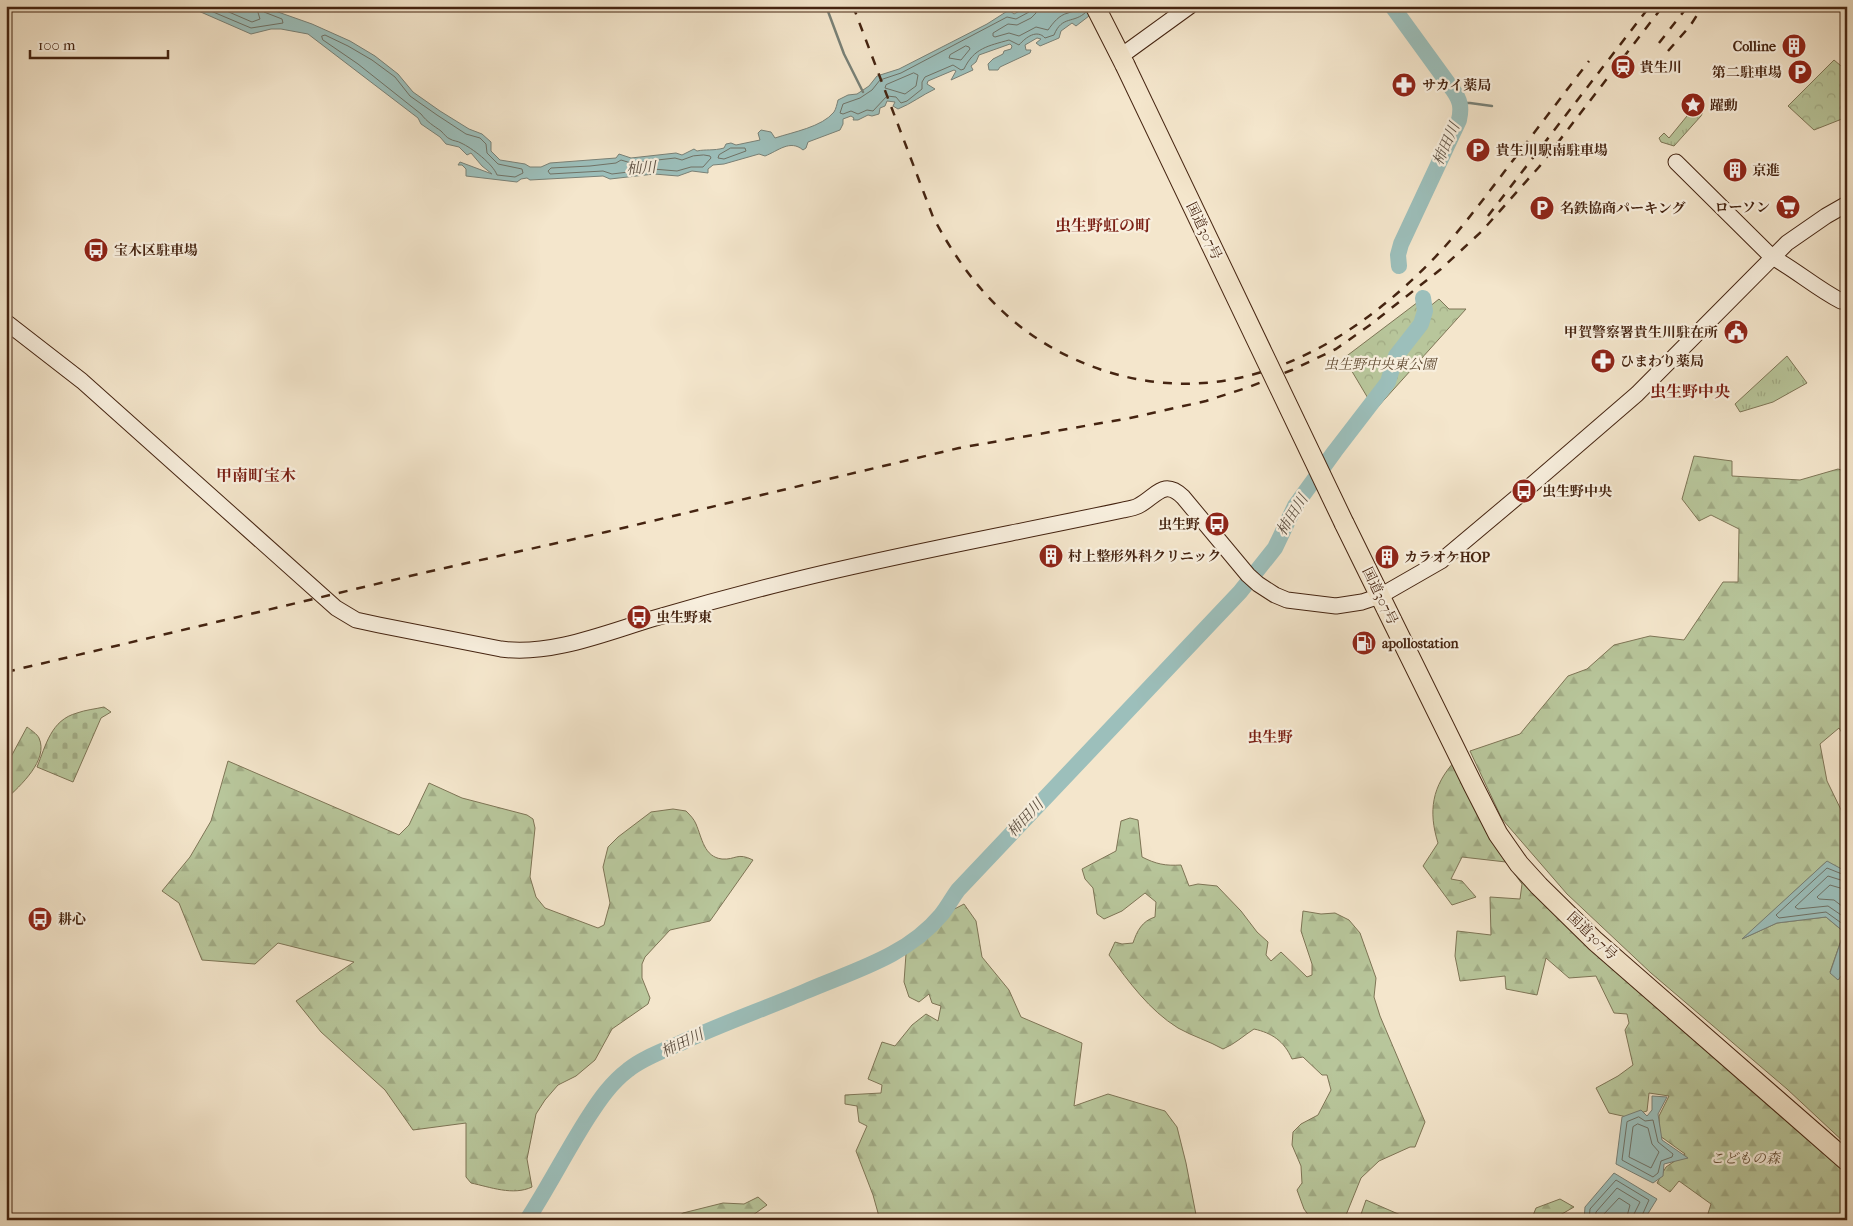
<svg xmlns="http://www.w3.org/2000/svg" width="1853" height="1226" font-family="'IM FELL French Canon','Noto Serif JP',serif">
<defs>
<pattern id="grass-tufts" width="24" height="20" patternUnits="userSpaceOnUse" patternTransform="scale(1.25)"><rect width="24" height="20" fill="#b8c69b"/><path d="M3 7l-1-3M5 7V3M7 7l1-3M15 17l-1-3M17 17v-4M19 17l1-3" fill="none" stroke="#a0aa84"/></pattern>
<pattern id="forest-firs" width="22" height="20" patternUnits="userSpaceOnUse" patternTransform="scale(1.25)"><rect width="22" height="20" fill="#b8c69b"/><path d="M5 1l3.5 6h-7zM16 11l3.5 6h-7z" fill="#a0aa84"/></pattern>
<pattern id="cemetery-stones" width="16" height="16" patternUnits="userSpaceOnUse" patternTransform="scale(1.25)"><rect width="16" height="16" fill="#b8c69b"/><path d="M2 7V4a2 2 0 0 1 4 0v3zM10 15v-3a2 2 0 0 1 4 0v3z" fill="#a0aa84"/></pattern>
<pattern id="park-crowns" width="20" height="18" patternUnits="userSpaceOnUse" patternTransform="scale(1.25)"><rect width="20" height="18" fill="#b8c69b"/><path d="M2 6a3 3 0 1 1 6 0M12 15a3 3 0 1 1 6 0" fill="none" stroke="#a0aa84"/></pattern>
</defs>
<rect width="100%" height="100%" fill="#f4e6cc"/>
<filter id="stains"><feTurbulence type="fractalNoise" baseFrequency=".004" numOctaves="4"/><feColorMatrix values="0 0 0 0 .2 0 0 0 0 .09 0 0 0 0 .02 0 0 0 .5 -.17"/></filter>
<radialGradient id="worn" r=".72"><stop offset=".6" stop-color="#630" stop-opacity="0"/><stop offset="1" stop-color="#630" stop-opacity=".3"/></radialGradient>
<g fill="url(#grass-tufts)" stroke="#7e7556">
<path d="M 1691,99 L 1695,99 C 1701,104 1705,109 1701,116 L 1674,146 L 1661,142 L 1659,138 L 1664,133 L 1669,138 L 1687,116 L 1683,110 L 1686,106 L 1685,105 Z"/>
<path d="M 1787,356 L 1807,383 L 1773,402 L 1740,412 L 1735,404 Z"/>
</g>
<g fill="url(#forest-firs)" stroke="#7e7556">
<path d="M 1694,456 L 1732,461 L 1732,476 L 1800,480 L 1838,469 L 1847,472 L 1847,741 L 1839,728 L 1820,744 L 1827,781 L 1847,822 L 1847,869 L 1846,871 L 1826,862 L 1744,938 L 1777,923 L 1826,917 L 1844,932 L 1830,972 L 1838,979 L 1847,969 L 1847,1145 L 1787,1089 L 1651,973 L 1567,894 L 1502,819 L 1470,751 L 1520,734 L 1568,676 L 1587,669 L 1614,645 L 1650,636 L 1684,640 L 1723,582 L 1738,582 L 1739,529 L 1711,515 L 1699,521 L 1682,499 Z"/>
<path d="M 27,727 C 31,730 37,734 39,738 C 49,760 20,786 6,799 L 6,766 Z"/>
<path d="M 228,761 L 399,835 L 409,825 L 429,783 L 462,798 L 527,815 L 533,819 L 535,828 L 530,877 L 536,897 L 545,908 L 598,928 L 604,925 L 610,903 L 603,867 L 608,847 L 618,837 L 651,812 L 673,809 L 686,811 C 690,815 694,819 696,824 C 702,838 704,857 722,859 C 736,860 737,852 753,860 L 710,921 L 670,930 L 645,957 L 642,964 L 642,978 L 650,998 L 648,1004 L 612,1029 L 595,1060 L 576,1076 L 558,1085 L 545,1100 L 536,1114 L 527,1159 L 532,1187 C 513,1196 490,1187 471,1183 L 466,1177 L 466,1123 L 413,1130 L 385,1090 L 321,1032 L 296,1001 L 354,962 L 278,943 L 255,964 L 202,960 L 179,903 L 162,891 L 190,857 L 211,821 Z"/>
<path d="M 1455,761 L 1486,832 L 1520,875 L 1639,990 L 1847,1171 L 1847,1220 L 1706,1220 L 1711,1204 L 1679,1181 L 1670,1192 L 1657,1183 L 1666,1167 L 1685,1154 L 1660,1136 L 1659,1116 L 1669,1096 L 1649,1093 L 1647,1111 L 1627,1117 L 1609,1113 L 1596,1088 L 1618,1076 L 1633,1065 L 1625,1030 L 1629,1023 L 1627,1014 L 1614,1013 L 1596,976 L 1569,978 L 1546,958 L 1537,995 L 1506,989 L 1505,976 L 1460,981 L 1455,956 L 1457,931 L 1491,935 L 1490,897 L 1520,899 L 1522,884 L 1506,862 L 1462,857 L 1451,879 L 1462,881 L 1476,897 L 1452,905 L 1423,866 L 1438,843 C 1428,811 1432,786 1455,761 Z"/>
<path d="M 1130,818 L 1138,820 L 1142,857 C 1156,864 1165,866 1181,865 L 1189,886 L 1198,884 L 1217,886 L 1241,911 L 1257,932 L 1268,942 L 1266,955 L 1271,961 L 1281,952 L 1307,977 L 1312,975 L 1312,964 L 1301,931 L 1303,911 L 1321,914 L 1335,913 L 1349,920 L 1360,933 L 1376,978 L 1374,997 L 1380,1016 L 1425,1122 L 1415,1147 L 1410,1147 L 1379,1161 L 1361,1178 L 1344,1220 L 1312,1220 L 1304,1209 L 1297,1190 L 1302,1183 L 1301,1166 L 1292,1145 L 1293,1132 L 1301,1124 L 1318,1115 L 1331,1090 L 1327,1075 L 1322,1075 L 1303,1057 L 1292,1059 C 1284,1041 1272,1033 1254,1029 C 1243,1036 1235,1044 1223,1049 C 1209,1041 1192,1036 1178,1028 C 1149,1010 1129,982 1109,955 L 1115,942 L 1122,944 L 1133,943 C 1137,931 1142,921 1155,917 L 1156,902 L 1145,893 L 1122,911 L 1104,919 L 1097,914 L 1093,888 L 1085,879 L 1082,869 L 1116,851 L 1121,821 Z"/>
<path d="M 964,904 L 976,921 L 982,957 L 1009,990 L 1021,1017 L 1082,1043 L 1074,1106 L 1108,1094 L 1165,1111 L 1177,1127 L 1186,1163 L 1197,1220 L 880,1220 L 873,1195 L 856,1151 L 867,1126 L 859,1122 L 857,1106 L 845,1104 L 845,1095 L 881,1093 L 882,1085 L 868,1079 L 882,1042 L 895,1046 L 912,1025 L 926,1014 L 938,1021 L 941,1006 L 932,1003 L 929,994 L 919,1002 L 909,997 L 904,982 L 906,954 L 945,914 Z"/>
<path d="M 758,1197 L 767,1205 L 746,1220 L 673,1220 L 683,1213 L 723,1203 L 744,1204 Z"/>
<path d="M 1560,1199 L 1574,1207 L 1555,1218 L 1556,1220 L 1515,1220 L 1516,1217 L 1532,1218 L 1536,1208 Z"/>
<path d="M 1366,1200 L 1412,1220 L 1359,1220 Z"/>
</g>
<path fill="url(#cemetery-stones)" stroke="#7e7556" d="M 104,707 L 111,712 L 101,718 L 73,782 L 37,767 C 46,745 51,720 77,713 C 85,710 95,709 104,707 Z"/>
<g fill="url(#park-crowns)" stroke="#7e7556">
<path d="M 1834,60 L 1847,71 L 1847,117 L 1814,130 L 1788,106 Z"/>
<path d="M 1439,299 L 1449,309 L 1466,309 L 1375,410 L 1344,358 L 1418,302 L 1429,307 Z"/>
</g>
<g fill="#9cbfbb" stroke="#798177">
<path d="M 187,6 L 261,6 L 312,24 L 350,41 L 375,56 L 398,74 L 413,92 L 440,111 L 469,129 L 482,134 L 491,142 L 491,151 L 500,160 L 525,164 L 530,167 L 541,167 L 550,163 L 616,158 L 619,154 L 631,158 L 676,153 L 682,155 L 694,149 L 697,151 C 706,149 713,151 724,148 L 726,144 L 731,143 L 736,145 L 760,140 L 758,133 L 761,130 L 771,132 L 775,138 C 793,132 822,127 834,112 C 836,109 837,104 838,100 L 848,95 L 857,94 L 869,86 L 877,76 L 899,69 L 987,24 L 1009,10 L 1014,14 L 1029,6 L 1102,6 L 1076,26 L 1072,23 L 1061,31 L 1059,38 L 1040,46 L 1036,43 L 1041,39 L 1037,38 L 1025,45 L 1026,50 L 1031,50 L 1030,53 L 1000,67 L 998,70 L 989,70 L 988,64 L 993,59 L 1003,54 L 1004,51 L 1011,49 L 1012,46 L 1010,44 L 979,55 L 976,62 L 971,66 L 973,70 L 951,80 L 956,71 L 954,70 L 928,81 L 927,84 L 935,89 C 922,95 911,104 898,109 L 893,106 L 895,102 L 887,101 L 885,106 L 880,108 L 879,114 L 872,116 L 868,115 L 858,120 L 853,120 L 854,118 L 851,116 L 843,119 L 843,124 L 840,130 L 808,142 L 806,148 L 803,150 C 790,139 778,151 765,156 L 759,154 L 724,164 L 713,165 L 708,169 L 708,173 L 692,171 L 678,176 L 654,174 L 610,179 L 603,176 L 530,180 L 527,178 L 521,179 L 517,182 L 466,176 L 466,169 L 462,165 L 458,165 L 460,162 L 492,174 L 482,166 L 471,153 L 467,155 L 459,147 L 446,144 L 440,137 L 421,124 L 418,118 L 308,34 L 281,29 L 271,29 L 251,34 Z"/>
<path d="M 1827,861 L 1847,872 L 1847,969 L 1838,980 L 1830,973 L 1844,932 L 1826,917 L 1777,923 L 1742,939 Z"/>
<path d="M 1652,1096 L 1667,1097 L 1658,1114 L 1662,1140 L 1688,1158 L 1664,1164 L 1663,1176 L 1653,1183 L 1616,1164 L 1622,1117 L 1641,1110 L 1647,1116 L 1652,1110 Z"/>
<path d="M 1614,1173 L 1657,1199 L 1644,1220 L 1584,1220 L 1585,1207 Z"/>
</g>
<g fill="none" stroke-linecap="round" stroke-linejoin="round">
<g stroke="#707266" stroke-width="1">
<path d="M 199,6 L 251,28 L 283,23 L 282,19 L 264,12 L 262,6"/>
<path d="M 215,6 L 252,22 L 260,19 L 256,6"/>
<path d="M 1031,6 L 1029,12 L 1016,19 L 1007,17 L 901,73 L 880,80 L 872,90 L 860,98 L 843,104 L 840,113 L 843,114 L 851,111 L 858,114 L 867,110 L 873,111 L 887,96 L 896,97 L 901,103 L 907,101 L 922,89 L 922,82 L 925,77 L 953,65 L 961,70 L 964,69 C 974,48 988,46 1009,40 L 1019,45 C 1026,37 1037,29 1045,38 L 1054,35 C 1062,15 1074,24 1086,12"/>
<path d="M 1037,6 L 1036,13 L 1031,18 L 1017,25 L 1008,24 L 993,33 L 993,36 L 995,37 L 1009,33 L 1019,36 L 1036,27 L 1048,30 C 1053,23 1059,15 1068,13 C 1077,9 1074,15 1083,6"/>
<path d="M 322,36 L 325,35 L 348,46 L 372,60 L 395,77 L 410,96 L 437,115 L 466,134 L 480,138 L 486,144 L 487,153 L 498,164 L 522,169 L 523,173 L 515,177 L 497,175 C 493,164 472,148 461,143 C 458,141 453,141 450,139 C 447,138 444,134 441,131 C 434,126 427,122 421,114 L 358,64 L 323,40 Z"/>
<path d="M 966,46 L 969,47 L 970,49 L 961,60 L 949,58 L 950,55 Z"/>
<path d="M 914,73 L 918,75 L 916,86 L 905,94 L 885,88 L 886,85 Z"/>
<path d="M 731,148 L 745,148 L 746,151 L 724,159 L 718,158 L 719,155 Z"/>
<path d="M 704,155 L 710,156 L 711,158 L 703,167 L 691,167 L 677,171 L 653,169 L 612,174 L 603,171 L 550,174 L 548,171 L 551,168 L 590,166 L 616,163 L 621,160 L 631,163 L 675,158 L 682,160 L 693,156 Z"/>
<path d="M 1847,876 L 1827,868 L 1776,915 L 1779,918 L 1826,912 L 1847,927"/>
<path d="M 1847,882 L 1828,876 L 1795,907 L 1798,909 L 1828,906 L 1847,919"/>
<path d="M 1847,890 L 1830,885 L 1817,897 L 1819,899 L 1834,900 L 1847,910"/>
<path d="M 1639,1117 L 1645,1121 L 1653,1120 L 1658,1142 L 1673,1154 L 1672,1157 L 1661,1161 L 1658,1173 L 1653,1177 L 1622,1160 L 1627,1122 Z"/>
<path d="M 1638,1124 L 1648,1128 L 1652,1144 L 1659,1152 L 1651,1168 L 1629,1157 L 1633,1127 Z"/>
<path d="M 1589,1220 L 1590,1209 L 1616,1180 L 1649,1200 L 1640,1220"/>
<path d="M 1595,1220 L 1596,1212 L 1617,1188 L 1640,1202 L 1634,1214 L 1633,1220"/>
<path d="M 1603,1220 L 1603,1215 L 1619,1198 L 1630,1205 L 1626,1220"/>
</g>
<g stroke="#798177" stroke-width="2.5">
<path d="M 826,6 L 844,54 L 863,92"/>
<path d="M 1460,103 L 1470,103 L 1492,106"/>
</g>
<g stroke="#9cbfbb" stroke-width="16">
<path d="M 1392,6 L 1453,90 C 1460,100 1462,107 1459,120 L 1401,244 L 1398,255 L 1399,266"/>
<path d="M 527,1220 C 549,1186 567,1150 589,1116 C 600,1099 611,1083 628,1070 C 644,1057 666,1050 685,1041 C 724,1023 764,1009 804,992 C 852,971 906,957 941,915 C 947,908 952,898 958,890 L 1240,592 L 1275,548 L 1295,506 L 1335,451 L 1388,382 L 1396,356 L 1421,324 L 1425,311 L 1423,298"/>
</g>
<defs>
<g id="secondary">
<path d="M 1121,56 L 1190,6"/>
<path d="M 1676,162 L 1772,257 C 1796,270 1816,288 1841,301"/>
<path d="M 6,322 L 82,381 L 336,608 L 356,620 L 379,625 L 501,649 C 551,656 608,632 655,618 C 699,605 743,593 787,582 C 898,554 1011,534 1123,510 C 1128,509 1134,508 1138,506 C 1156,497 1163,478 1183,497 L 1248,575 L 1258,584 L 1275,595 L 1287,600 L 1336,606 L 1362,602 L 1380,596 L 1441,561 L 1535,482 L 1637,394 L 1787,243 L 1826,216 L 1847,204"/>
</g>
<g id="highway">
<path d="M 1095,6 L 1125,65"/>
<path d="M 1344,523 L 1473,785 L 1498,834 L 1519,864 L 1539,886 L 1595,941 L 1847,1161"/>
</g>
</defs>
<use href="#secondary" stroke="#452411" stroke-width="17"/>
<use href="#highway" stroke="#452411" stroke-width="21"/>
<use href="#secondary" stroke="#f8efde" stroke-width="15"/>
<use href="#highway" stroke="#f4e6cc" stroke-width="19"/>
<g stroke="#452411" stroke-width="2.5" stroke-dasharray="9 9" stroke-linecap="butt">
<path d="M 853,6 L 933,217 C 973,292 1023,344 1105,371 C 1237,413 1353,345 1441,251 C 1466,223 1488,193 1511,163 C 1537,129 1563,95 1589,61"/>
<path d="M 1659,43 L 1688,6"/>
<path d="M 1668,51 L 1690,26 L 1703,6"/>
<path d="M 1488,216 L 1650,6"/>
<path d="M 6,672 L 427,572 L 606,532 L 959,448 L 1130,418 L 1206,401 L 1249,387 L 1292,370 L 1336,349 L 1370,325 L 1441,269 L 1482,231 L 1539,167 L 1663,6"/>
</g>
<defs>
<path id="highway-bridge" d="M 1125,65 L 1344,523"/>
</defs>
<use href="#highway-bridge" stroke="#452411" stroke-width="21" stroke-linecap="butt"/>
<use href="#highway-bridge" stroke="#f4e6cc" stroke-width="19"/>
</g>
<defs>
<symbol id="building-disc" viewBox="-11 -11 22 22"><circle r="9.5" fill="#8f2418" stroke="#f8efde"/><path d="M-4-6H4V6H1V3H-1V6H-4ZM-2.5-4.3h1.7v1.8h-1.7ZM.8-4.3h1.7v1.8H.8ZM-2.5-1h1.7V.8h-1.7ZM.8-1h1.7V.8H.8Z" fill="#fff"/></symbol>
<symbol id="station-disc" viewBox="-11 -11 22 22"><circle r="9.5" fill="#8f2418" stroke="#f8efde"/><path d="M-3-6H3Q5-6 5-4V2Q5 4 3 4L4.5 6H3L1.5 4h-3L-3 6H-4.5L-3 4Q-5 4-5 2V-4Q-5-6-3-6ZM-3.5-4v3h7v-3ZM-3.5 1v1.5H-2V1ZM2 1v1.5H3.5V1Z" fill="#fff"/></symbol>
<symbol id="parking-disc" viewBox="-11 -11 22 22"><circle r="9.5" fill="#8f2418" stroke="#f8efde"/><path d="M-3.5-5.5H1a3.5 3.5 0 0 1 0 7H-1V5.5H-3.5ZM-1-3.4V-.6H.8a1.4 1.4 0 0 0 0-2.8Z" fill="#fff"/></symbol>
<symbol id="pharmacy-disc" viewBox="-11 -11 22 22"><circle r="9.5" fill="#8f2418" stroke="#f8efde"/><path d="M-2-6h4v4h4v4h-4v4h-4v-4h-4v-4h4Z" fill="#fff"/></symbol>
<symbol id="sight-disc" viewBox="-11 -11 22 22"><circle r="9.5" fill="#8f2418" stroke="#f8efde"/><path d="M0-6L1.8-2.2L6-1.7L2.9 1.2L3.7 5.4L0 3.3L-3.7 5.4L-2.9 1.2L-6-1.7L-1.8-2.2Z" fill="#fff"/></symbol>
<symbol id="supermarket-disc" viewBox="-11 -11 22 22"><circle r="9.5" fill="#8f2418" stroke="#f8efde"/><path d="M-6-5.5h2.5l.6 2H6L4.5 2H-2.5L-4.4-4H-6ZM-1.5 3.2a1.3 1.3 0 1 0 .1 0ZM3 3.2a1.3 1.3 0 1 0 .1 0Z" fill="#fff"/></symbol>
<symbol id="bus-disc" viewBox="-11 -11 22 22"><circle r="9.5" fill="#8f2418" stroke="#f8efde"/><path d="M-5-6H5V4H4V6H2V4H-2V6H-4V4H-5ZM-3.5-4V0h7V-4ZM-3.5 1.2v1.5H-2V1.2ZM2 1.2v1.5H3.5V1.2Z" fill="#fff"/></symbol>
<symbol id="civic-disc" viewBox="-11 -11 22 22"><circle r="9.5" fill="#8f2418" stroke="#f8efde"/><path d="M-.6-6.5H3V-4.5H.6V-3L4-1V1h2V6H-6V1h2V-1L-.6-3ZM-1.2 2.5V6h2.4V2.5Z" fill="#fff"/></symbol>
<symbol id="fuel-disc" viewBox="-11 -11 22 22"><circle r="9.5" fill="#8f2418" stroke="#f8efde"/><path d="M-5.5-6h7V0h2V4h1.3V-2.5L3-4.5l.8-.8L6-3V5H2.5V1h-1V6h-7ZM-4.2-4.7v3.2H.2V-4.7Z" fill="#fff"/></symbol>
</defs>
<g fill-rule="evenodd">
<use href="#building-disc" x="1780" y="32" width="28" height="28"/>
<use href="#station-disc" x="1609" y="53" width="28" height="28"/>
<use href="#parking-disc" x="1786" y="58" width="28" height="28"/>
<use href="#pharmacy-disc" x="1390" y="71" width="28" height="28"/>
<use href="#sight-disc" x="1679" y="91" width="28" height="28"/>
<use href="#parking-disc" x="1464" y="136" width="28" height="28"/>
<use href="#building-disc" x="1721" y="156" width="28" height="28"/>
<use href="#supermarket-disc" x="1774" y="193" width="28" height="28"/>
<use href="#parking-disc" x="1528" y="194" width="28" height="28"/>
<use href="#bus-disc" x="82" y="236" width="28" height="28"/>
<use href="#civic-disc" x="1722" y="318" width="28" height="28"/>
<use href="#pharmacy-disc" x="1589" y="347" width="28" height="28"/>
<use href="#bus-disc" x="1510" y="477" width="28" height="28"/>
<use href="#bus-disc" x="1203" y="510" width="28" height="28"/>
<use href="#building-disc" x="1037" y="542" width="28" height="28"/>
<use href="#building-disc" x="1373" y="543" width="28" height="28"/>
<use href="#bus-disc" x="625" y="603" width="28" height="28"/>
<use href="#fuel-disc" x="1350" y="629" width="28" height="28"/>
<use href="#bus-disc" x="26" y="905" width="28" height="28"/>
</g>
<g text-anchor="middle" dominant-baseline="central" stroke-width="4.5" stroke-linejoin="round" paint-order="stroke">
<g font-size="14" font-weight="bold" fill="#452411" stroke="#f8efde" text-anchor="start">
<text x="1776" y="46" text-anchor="end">Colline</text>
<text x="1640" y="67">貴生川</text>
<text x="1782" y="72" text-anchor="end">第二駐車場</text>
<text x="1422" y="85">サカイ薬局</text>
<text x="1710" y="105">躍動</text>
<text x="1496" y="150">貴生川駅南駐車場</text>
<text x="1752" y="170">京進</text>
<text x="1770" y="207" text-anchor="end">ローソン</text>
<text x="1560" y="208">名鉄協商パーキング</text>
<text x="114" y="250">宝木区駐車場</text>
<text x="1718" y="332" text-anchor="end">甲賀警察署貴生川駐在所</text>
<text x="1620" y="361">ひまわり薬局</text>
<text x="1542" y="491">虫生野中央</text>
<text x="1200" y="524" text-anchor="end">虫生野</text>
<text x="1068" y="556">村上整形外科クリニック</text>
<text x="1404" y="557">カラオケHOP</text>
<text x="656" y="617">虫生野東</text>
<text x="1382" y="643">apollostation</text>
<text x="58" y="919">耕心</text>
</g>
<g font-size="14" fill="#452411" stroke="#f8efde">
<text transform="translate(1204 231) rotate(64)">国道307号</text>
<text transform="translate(1380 596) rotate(64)">国道307号</text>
<text transform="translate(1592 936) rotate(43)">国道307号</text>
</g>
<g font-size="14" font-style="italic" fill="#624c34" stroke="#f8efde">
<text x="1380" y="364">虫生野中央東公園</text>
<text x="1745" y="1158">こどもの森</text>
</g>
<g font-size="15" font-style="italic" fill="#5f5244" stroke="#f8efde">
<text transform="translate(1446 144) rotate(-66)">柿田川</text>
<text transform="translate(641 168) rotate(-4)">杣川</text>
<text transform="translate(1292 515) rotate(-58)">柿田川</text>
<text transform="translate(1025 818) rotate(-47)">柿田川</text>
<text transform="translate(682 1043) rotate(-26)">柿田川</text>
</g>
<g font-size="15" font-weight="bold" fill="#7a1f14" stroke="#f8efde">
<text x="1270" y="737">虫生野</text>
</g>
<g font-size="16" font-weight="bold" fill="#7a1f14" stroke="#f8efde">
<text x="1103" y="225">虫生野虹の町</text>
<text x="1690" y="391">虫生野中央</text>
<text x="256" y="475">甲南町宝木</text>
</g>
</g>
<rect width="1853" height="1226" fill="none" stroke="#f4e6cc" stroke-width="25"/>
<rect x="8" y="8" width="1838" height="1211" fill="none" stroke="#452411" stroke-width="2.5"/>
<rect x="12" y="12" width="1828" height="1201" fill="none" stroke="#452411"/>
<path d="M30 50v8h138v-8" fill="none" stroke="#452411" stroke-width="2.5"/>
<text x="38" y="50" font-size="15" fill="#452411" stroke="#f8efde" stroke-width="4" paint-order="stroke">100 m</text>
<rect width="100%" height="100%" filter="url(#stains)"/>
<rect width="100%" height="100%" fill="url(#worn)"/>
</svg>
